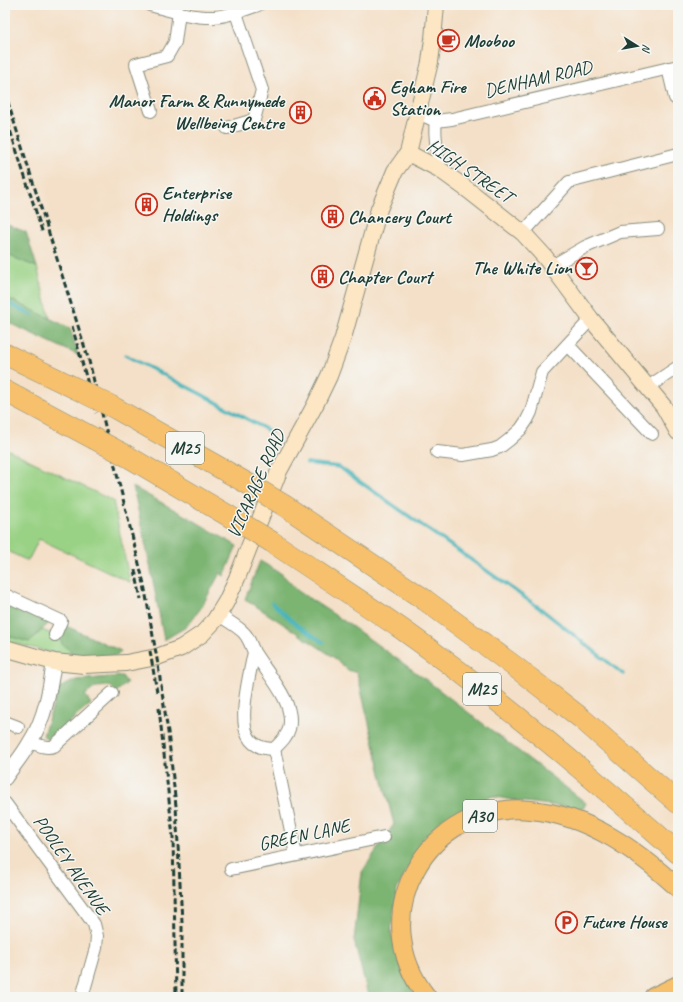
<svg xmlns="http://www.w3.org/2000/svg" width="683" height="1002" font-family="Caveat,sans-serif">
<rect width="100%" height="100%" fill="#f6f6f2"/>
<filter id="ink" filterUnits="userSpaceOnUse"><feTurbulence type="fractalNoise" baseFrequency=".025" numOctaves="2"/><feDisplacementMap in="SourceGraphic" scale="8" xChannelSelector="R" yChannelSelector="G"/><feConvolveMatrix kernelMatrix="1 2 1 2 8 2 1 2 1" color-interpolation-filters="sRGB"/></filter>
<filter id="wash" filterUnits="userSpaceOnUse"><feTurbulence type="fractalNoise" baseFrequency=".012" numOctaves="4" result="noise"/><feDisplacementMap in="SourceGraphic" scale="16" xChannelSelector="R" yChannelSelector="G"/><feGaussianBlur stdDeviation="0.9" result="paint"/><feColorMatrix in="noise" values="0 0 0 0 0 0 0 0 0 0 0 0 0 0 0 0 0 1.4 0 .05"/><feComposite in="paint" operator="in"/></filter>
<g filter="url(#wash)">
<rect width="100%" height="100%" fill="#f4e0c8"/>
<g fill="#9ad285" stroke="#5c885c">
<path d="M 5,254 L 37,267 L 50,319 L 5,297 Z"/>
<path d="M 5,448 L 113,501 L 130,582 L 39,539 L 28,561 L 5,550 Z"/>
<path d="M 42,630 L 60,637 L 62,644 L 76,655 L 66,656 L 13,643 L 5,639 L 5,635 L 29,642 Z"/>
</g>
<g fill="#7bb472" stroke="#4d7853">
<path d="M 5,224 L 26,232 L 37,267 L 5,254 Z"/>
<path d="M 5,297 L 70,328 L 78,355 L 5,321 Z"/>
<path d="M 133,487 L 193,520 L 237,546 L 224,576 L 220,573 L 201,608 L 186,627 L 164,640 L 150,565 Z"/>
<path d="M 260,561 L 282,574 L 298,591 L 347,623 L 425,679 L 586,803 L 583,809 L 517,801 L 491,796 L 424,837 L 397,890 L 391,932 L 405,979 L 418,997 L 372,997 L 367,991 L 354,940 L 362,872 L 394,824 L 383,782 L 357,673 L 348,670 L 332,656 L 245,599 Z"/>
<path d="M 5,603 L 49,623 L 29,642 L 5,635 Z"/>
<path d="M 64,625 L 121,651 L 117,656 L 76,655 L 62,644 L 60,637 Z"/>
<path d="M 122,676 L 127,683 L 116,692 L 110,686 L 96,687 L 85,695 L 91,704 L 52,737 L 46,739 L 43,735 L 59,688 L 76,680 Z"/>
</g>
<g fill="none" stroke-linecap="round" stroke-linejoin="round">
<g stroke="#43b3ba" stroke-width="3.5">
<path d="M 5,302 L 32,315"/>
<path d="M 125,355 L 201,394 L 271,432"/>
<path d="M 307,463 L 339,467 L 541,609 L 623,674"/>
<path d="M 272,603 L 298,626 L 323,642"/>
</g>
</g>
</g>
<g filter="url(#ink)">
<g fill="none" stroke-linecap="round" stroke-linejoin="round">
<defs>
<g id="minor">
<path d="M 150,5 C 169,10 194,18 214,17 C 229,16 244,10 258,5"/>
<path d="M 668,68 L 675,98 L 678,97"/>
<path d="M 151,111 L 136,64 L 167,56 L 175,42 L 179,12"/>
<path d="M 418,113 L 436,121 L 452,119 L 678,66"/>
<path d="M 436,121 C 433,137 439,153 439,169"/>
<path d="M 227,128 L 254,120 L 262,90 L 236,13"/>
<path d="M 523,233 L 569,182 L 678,154"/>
<path d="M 552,266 L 585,247 L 620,232 L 658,229"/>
<path d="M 568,345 L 652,434"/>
<path d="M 648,387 L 678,367"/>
<path d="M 437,452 L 463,455 L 492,450 L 500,447 L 509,440 L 521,429 L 527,420 L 531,412 L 542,372 L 591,319"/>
<path d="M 5,595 L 61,621 L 55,635"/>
<path d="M 219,615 C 226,620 239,627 244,633 C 249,638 251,646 254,652 C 267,674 296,702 289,729 C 287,737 280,743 274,749 C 264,749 253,746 248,736 C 238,718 250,673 254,652"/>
<path d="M 5,722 L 18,727"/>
<path d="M 31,742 C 38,745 46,749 54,746 L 112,693"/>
<path d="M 274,749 L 296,855"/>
<path d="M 5,803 L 94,924 L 97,936 L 96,948 L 82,997"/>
<path d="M 231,869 L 384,837"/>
</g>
<path id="tertiary" d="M 5,778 C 13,766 23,755 30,742 C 45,719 50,689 54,662"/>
<g id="secondary">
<path d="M 408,153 L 439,169 L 468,190 L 523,233 L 545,257 L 591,319 L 664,407 L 678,432"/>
<path d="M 5,648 L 54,662 L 84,665 L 126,663 L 157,657 L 181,648 L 202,634 L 215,620 L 226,602 L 237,578 L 279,471 L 315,405 L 329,376 L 343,338 L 379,209 L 395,171 L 408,153 L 430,62 L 433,39 L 436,5"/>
</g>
<g id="primary">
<path d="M 427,997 C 362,915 428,800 530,810 C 588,815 637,850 678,888"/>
<path d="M 653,997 L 678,985"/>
</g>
<g id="motorway">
<path d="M 5,354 L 79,390"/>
<path d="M 5,391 L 93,438"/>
<path d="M 113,407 L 257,489"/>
<path d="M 127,456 L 244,525"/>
<path d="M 285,506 L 425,600 L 514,666 L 581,718 L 678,803"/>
<path d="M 272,542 C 315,571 360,600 403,630 C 499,698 590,775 678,853"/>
</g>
</defs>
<use href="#minor" stroke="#8a8e7e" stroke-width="14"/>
<use href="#tertiary" stroke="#8a8e7e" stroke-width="16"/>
<use href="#secondary" stroke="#8a8e7e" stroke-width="18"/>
<use href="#primary" stroke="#8a8e7e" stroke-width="20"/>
<use href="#motorway" stroke="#8a8e7e" stroke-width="22"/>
<use href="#minor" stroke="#fff" stroke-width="12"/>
<use href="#tertiary" stroke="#fff" stroke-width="14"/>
<use href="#secondary" stroke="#fce6c4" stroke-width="16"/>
<use href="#primary" stroke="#f7c06c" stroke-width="18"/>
<use href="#motorway" stroke="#f7c06c" stroke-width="21"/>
<g stroke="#1f3d34" stroke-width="3" stroke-dasharray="6 3" stroke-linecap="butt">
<path d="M 5,93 L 89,361 L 144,584 L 158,665 L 168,732 L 176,806 L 182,922 L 182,997"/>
<path d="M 5,114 L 43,234"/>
<path d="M 72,326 L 96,413"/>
<path d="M 135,570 L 141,599"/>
<path d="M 150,651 L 157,692"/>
<path d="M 159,708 L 173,837 L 176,995"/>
</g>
<defs>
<g id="motorway-bridge">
<path d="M 79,390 L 113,407"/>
<path d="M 93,438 L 127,456"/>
<path d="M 257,489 L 285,506"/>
<path d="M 244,525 L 272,542"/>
</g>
</defs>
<use href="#motorway-bridge" stroke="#8a8e7e" stroke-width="22" stroke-linecap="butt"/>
<use href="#motorway-bridge" stroke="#f7c06c" stroke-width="21"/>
</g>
</g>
<defs>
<symbol id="cafe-ring" viewBox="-11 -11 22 22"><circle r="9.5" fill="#f6f6f2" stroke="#c8321e" stroke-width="1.5"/><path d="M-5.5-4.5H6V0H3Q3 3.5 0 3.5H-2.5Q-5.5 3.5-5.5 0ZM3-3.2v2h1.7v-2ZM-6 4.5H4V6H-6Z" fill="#c8321e"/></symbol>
<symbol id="civic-ring" viewBox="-11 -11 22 22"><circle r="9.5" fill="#f6f6f2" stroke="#c8321e" stroke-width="1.5"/><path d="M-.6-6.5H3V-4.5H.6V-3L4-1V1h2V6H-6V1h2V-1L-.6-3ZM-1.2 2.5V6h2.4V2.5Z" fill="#c8321e"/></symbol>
<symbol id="building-ring" viewBox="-11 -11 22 22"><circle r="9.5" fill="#f6f6f2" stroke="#c8321e" stroke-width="1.5"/><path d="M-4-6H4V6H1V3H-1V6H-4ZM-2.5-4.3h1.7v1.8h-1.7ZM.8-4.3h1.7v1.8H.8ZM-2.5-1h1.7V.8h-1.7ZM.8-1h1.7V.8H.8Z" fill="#c8321e"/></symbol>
<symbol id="bar-ring" viewBox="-11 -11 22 22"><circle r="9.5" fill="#f6f6f2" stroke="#c8321e" stroke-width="1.5"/><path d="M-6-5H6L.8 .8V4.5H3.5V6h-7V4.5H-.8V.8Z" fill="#c8321e"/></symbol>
<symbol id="parking-ring" viewBox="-11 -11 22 22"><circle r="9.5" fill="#f6f6f2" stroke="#c8321e" stroke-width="1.5"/><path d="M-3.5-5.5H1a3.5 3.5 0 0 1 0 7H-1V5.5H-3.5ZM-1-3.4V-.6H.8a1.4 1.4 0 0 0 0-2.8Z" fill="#c8321e"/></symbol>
</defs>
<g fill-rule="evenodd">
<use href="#cafe-ring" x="436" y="28" width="25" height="25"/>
<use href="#civic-ring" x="362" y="86" width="25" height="25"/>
<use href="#building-ring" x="288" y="100" width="25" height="25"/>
<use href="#building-ring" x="134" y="192" width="25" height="25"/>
<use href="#building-ring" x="320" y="204" width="25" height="25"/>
<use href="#bar-ring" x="574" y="256" width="25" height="25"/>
<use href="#building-ring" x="310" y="264" width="25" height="25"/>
<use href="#parking-ring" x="554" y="910" width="25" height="25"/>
</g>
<g text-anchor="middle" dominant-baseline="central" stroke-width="3" stroke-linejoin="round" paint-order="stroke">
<g fill="#f6f6f2" stroke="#60746d" stroke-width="1">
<rect x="166" y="432" width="38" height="32" rx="3"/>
<rect x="463" y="673" width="38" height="32" rx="3"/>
<rect x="463" y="800" width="34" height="32" rx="3"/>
</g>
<g font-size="18" font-weight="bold" fill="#1f3d34">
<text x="185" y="448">M25</text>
<text x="482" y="689">M25</text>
<text x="480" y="816">A30</text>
</g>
<g font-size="19" font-weight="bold" fill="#1f3d34" stroke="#f6f6f2" text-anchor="start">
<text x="464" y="41">Mooboo</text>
<text x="390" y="87">Egham Fire<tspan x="390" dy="22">Station</tspan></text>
<text x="284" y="101" text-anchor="end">Manor Farm &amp; Runnymede<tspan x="284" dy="22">Wellbeing Centre</tspan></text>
<text x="162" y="193">Enterprise<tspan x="162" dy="22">Holdings</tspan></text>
<text x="348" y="217">Chancery Court</text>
<text x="572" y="268" text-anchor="end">The White Lion</text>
<text x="338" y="277">Chapter Court</text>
<text x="582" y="922">Future House</text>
</g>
<g font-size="19" fill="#1f3d34" stroke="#f6f6f2">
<text transform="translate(538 79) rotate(-13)">DENHAM ROAD</text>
<text transform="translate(470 171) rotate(34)">HIGH STREET</text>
<text transform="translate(256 484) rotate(-66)">VICARAGE ROAD</text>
<text transform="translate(304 835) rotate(-12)">GREEN LANE</text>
<text transform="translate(71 865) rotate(55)">POOLEY AVENUE</text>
</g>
</g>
<rect width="683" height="1002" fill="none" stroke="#f6f6f2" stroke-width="20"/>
<g transform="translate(637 46) rotate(101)" stroke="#f6f6f2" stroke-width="3" paint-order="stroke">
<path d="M0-3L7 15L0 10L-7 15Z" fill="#1f3d34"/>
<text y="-6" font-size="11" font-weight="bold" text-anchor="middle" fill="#1f3d34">N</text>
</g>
</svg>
